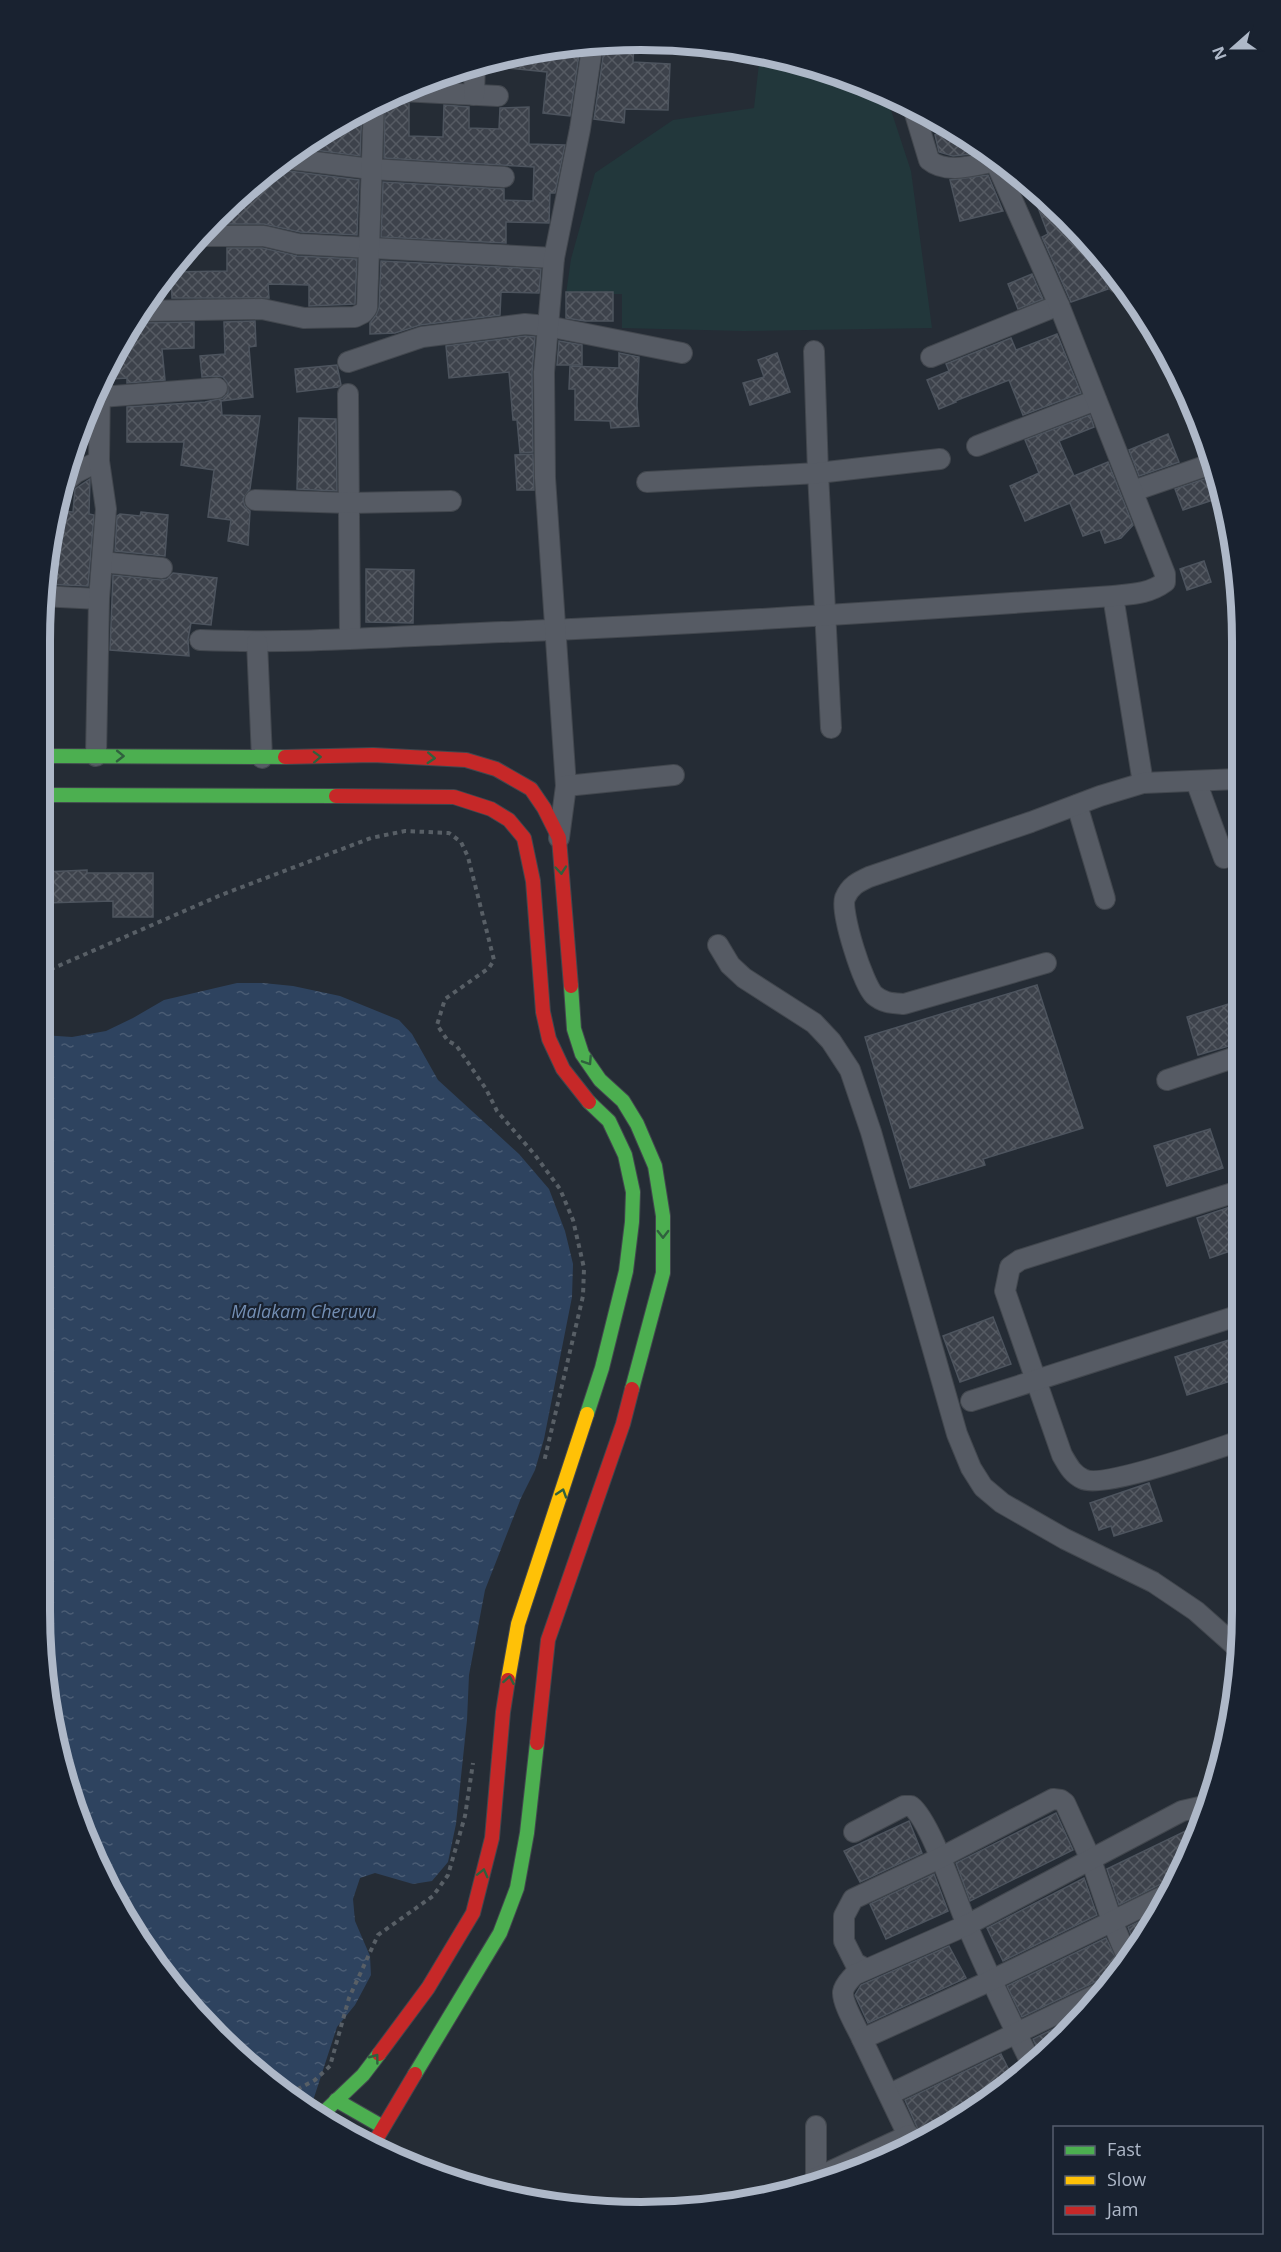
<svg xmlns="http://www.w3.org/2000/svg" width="1281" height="2252" font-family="'Open Sans',sans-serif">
<defs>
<pattern id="water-ripples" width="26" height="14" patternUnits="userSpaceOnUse" patternTransform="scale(1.5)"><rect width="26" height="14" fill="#2e435f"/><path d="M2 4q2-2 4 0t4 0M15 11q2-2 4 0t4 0" fill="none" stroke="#4a5c74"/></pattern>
<pattern id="building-cross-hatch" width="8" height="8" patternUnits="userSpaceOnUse" patternTransform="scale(1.5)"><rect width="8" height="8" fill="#3d424b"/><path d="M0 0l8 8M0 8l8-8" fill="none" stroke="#565b63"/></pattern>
</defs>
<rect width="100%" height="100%" fill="#252c35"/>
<path fill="#22373b" d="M 760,54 L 834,71 L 886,95 L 911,171 L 932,328 L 743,331 L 622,328 L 622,294 L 566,294 L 571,259 L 595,173 L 673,120 L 754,108 Z"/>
<path fill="url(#water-ripples)" d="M 237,983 L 263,983 L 293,986 L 340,996 L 399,1020 L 412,1034 L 438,1080 L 519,1154 L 549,1189 L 565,1231 L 573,1264 L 572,1297 L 544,1439 L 535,1470 L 521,1498 L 485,1590 L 469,1675 L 467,1720 L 456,1824 L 448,1862 L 432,1881 L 413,1884 L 375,1873 L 360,1878 L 353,1899 L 355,1921 L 370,1956 L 371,1975 L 355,2005 L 337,2027 L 309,2113 L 215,2037 L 163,1977 L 101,1878 L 71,1805 L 44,1690 L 42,1035 L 72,1037 L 106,1031 L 133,1018 L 164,1000 Z"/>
<g fill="url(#building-cross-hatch)" stroke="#4d545e" stroke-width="1.5">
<path d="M 602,40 L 634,41 L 633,62 L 670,64 L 668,110 L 625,109 L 624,123 L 594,119 L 603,57 Z"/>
<path d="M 578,44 L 579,55 L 570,116 L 543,113 L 547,72 L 487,66 L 486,59 Z"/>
<path d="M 390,95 L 395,101 L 409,103 L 409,136 L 443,137 L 444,105 L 469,107 L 469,128 L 499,129 L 500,108 L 529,107 L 529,144 L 565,145 L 555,193 L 550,193 L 549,223 L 506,222 L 506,243 L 381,237 L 383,182 L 504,189 L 504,200 L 533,201 L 534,167 L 384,158 L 385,97 Z"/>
<path d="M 362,109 L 360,156 L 299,148 L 342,121 Z"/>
<path d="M 957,132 L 969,141 L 971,154 L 953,156 L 939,152 L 935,135 Z"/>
<path d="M 273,165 L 281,170 L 359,180 L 357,235 L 300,232 L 264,224 L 210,224 Z"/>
<path d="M 988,175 L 1003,211 L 960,221 L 950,180 Z"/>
<path d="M 1031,189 L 1066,215 L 1107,266 L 1103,274 L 1108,289 L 1071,302 L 1042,237 L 1048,234 Z"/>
<path d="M 227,248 L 263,248 L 297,256 L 357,259 L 355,304 L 309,306 L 309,285 L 268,284 L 269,298 L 172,298 L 171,272 L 227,271 Z"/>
<path d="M 381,261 L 541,269 L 539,293 L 501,292 L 500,315 L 420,325 L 395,333 L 370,334 L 370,323 L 376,315 L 379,308 Z"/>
<path d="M 1032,274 L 1043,299 L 1018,309 L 1008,284 Z"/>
<path d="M 566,292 L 613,292 L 613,321 L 585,321 L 566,318 Z"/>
<path d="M 133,321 L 140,323 L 194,322 L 194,348 L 162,349 L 165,380 L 127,383 L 127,378 L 111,379 L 106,370 L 120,339 Z"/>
<path d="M 255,321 L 256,346 L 249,347 L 253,397 L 221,401 L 222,415 L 260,416 L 250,489 L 243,499 L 245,506 L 250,511 L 248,545 L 228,541 L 231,520 L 208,517 L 214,470 L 181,465 L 184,442 L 127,442 L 127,407 L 205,402 L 223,398 L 228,393 L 227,382 L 223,377 L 217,376 L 202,377 L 200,356 L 225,354 L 224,322 Z"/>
<path d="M 1057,334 L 1081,393 L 1023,415 L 1009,380 L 955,401 L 956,402 L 939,409 L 927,380 L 949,371 L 946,364 L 1011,338 L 1016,350 Z"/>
<path d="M 525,336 L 535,337 L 532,372 L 533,452 L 520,453 L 517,420 L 513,420 L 509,372 L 449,378 L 446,346 Z"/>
<path d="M 559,341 L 582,345 L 582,365 L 557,365 Z"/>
<path d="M 619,353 L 639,357 L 637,405 L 639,426 L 611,428 L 610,421 L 575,420 L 575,389 L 569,389 L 570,366 L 619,368 Z"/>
<path d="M 777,353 L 790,392 L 750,405 L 743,383 L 764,377 L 758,360 Z"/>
<path d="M 337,365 L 341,385 L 338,387 L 297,392 L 295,369 Z"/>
<path d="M 1090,415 L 1094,427 L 1059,441 L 1074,476 L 1108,462 L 1133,525 L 1121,538 L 1105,543 L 1100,530 L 1083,536 L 1070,503 L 1025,521 L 1010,486 L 1039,473 L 1025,440 Z"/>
<path d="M 299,418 L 336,419 L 337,491 L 297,489 Z"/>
<path d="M 1168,434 L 1179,462 L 1139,476 L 1129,450 Z"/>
<path d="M 533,454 L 534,490 L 517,490 L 515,455 Z"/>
<path d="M 1216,475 L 1222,497 L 1183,510 L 1175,489 Z"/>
<path d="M 90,479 L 89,514 L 94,515 L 88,586 L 44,584 L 58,511 L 73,512 L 75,489 Z"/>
<path d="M 141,512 L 168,515 L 165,556 L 115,551 L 117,516 L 120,514 L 140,516 Z"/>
<path d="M 1204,561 L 1211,582 L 1187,590 L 1180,569 Z"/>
<path d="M 366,569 L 414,570 L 413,623 L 366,622 Z"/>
<path d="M 173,573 L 217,578 L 211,625 L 191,623 L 188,639 L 189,656 L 110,650 L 113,575 L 161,580 L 167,579 Z"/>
<path d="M 87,870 L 87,873 L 153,873 L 153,917 L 113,917 L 113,901 L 45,903 L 44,872 Z"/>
<path d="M 1037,985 L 1083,1128 L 983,1159 L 985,1165 L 910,1188 L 865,1037 Z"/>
<path d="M 1238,1001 L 1239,1043 L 1198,1055 L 1187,1017 Z"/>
<path d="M 1210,1129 L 1223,1168 L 1167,1186 L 1154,1146 Z"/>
<path d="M 1239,1204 L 1239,1248 L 1210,1258 L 1197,1218 Z"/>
<path d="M 993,1317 L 1011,1364 L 960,1382 L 943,1336 Z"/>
<path d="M 1229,1340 L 1240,1378 L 1187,1395 L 1175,1357 Z"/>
<path d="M 1149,1483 L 1162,1521 L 1114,1536 L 1111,1526 L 1099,1530 L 1090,1503 Z"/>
<path d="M 1056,1813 L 1073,1850 L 970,1901 L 956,1863 Z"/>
<path d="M 909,1821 L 922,1853 L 860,1882 L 844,1851 Z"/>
<path d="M 1202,1823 L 1175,1882 L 1165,1882 L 1119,1905 L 1107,1869 Z"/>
<path d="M 934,1874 L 948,1911 L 886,1939 L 870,1904 Z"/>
<path d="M 1084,1878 L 1097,1915 L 1003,1961 L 987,1928 Z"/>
<path d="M 1162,1910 L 1161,1913 L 1136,1948 L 1128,1927 Z"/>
<path d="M 1106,1938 L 1121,1969 L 1113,1980 L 1107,1978 L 1101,1979 L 1022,2017 L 1007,1986 Z"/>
<path d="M 949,1946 L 966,1978 L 868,2023 L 855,1995 L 861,1985 Z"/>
<path d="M 1090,2011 L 1042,2059 L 1033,2039 Z"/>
<path d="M 1001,2054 L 1014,2080 L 971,2111 L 921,2136 L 905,2100 Z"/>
</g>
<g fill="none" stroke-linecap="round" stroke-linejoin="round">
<defs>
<g id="street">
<path d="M 401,91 L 498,96"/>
<path d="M 474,95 L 475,63"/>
<path d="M 913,107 L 929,160 C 947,175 975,165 996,161"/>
<path d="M 282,158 L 371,169 L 504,177"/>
<path d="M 196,236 L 264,236 L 298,244 L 554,258"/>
<path d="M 1115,275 L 1118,283"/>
<path d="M 140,311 L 262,309 L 304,318 L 355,317 L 363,313 L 367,308 L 374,101"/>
<path d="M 814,351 L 818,473 L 831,728"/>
<path d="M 931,357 L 1059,305"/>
<path d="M 348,362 L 422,337 L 525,324 L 547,326 L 682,353"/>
<path d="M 348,394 L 350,638"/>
<path d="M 101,397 L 217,388"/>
<path d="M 977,446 L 1096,400"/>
<path d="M 647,482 L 818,473 L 940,459"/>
<path d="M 64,483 L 75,473 L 99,461"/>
<path d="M 1133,491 L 1214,463"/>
<path d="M 255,500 L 349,503 L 451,501"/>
<path d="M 102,562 L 162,568"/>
<path d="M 41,596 L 99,599"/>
<path d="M 1113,596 L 1143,783"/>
<path d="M 200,640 C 294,644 387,637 480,633 C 692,625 902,611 1113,596 C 1132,594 1149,594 1165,582 L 1165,574 L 1059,305 L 995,161"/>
<path d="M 257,642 L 262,758"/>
<path d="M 40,662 L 41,662"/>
<path d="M 96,756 L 99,599 L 106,509 L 99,461 L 100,383"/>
<path d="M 1196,781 L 1224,858"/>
<path d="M 566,786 L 545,478 L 544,372 L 554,258 L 580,129 L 591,55 L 590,42"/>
<path d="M 1077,805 L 1105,899"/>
<path d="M 559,838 L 566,786 L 674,775"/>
<path d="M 718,945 L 730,965 L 744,978 L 814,1023 L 831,1041 L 850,1070 L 871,1132 L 957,1434 L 971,1468 L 983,1487 L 1002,1503 L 1065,1539 L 1153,1582 L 1196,1611 L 1241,1651"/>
<path d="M 1046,963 L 904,1004 C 892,1003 883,1003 874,995 C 863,984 840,912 845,898 C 850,886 858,882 869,877 L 1031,822 L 1100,796 L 1143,783 L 1238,779"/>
<path d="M 1167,1080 L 1239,1056"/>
<path d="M 1239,1191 L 1020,1260 L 1010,1267 L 1005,1291 L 1062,1455 C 1068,1465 1072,1474 1083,1479 C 1102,1489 1215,1449 1240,1441"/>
<path d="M 971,1401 L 1240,1315"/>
<path d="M 854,1832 L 904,1806 L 911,1806 C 930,1820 956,1899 967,1925 C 987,1973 1010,2020 1033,2067"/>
<path d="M 866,1969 L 855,1963 L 844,1941 L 844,1916 L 853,1899 L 940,1858 L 1053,1799 L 1061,1800 L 1065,1803 L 1091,1860 L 1112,1921 L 1128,1959"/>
<path d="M 862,2039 C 857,2028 842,2003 843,1992 C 844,1985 850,1980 854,1975 L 967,1925 L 1182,1811 L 1204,1806 L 1208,1810"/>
<path d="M 890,2094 L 1106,1990"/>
<path d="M 816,2126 L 816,2178"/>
<path d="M 913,2146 L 862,2039 L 992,1980 L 1170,1893"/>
<path d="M 816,2184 L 816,2178 L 909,2135"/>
</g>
<g id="fast">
<path d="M 41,756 L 285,757"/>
<path d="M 41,795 L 336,796"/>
<path d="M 571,986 L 574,1029 L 582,1054 L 600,1080 L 623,1101 L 637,1124 L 655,1166 L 663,1216 L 663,1273 L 632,1389"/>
<path d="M 587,1414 L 602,1368 L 626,1271 L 632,1222 L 633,1192 L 625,1155 L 609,1121 L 589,1102"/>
<path d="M 415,2074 L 500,1933 L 517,1888 L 527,1833 L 537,1743"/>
<path d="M 336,2100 L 383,2127"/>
<path d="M 318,2118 L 363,2075 L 379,2054"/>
</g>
<path id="slow" d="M 508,1680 L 518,1624 L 587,1414"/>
<g id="jam">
<path d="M 285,757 L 373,755 L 466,760 L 496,769 L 531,789 L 544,808 L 559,838 L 571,986"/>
<path d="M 336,796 L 454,797 L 491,809 L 509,820 L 524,838 L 533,881 L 543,1012 L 549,1039 L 563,1069 L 589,1102"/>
<path d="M 537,1743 L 548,1640 L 623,1424 L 632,1389"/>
<path d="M 379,2054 L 428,1988 L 473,1913 L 492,1838 L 503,1712 L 508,1680"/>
<path d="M 373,2150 L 374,2143 L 415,2074"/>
</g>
</defs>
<use href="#street" stroke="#42474e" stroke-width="22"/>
<use href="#fast" stroke="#42474e" stroke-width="16"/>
<use href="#slow" stroke="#42474e" stroke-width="16"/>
<use href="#jam" stroke="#42474e" stroke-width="16"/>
<g stroke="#585f66" stroke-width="4" stroke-dasharray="4.5 4.5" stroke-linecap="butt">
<path d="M 42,973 L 221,895 L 371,838 L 405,831 L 449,833 L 461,842 L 468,857 L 494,960 L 489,968 L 445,999 L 437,1025 L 448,1041 L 456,1045 L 486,1089 L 497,1111 L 535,1155 L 560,1189 L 573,1220 L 584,1268 L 583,1296 L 544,1462"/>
<path d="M 271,2083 L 282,2084 L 298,2089 L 315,2080 L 330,2066 L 349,1998 L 378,1935 L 433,1896 L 448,1875 L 465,1816 L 473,1763"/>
</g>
<use href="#street" stroke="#565b64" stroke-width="20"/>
<use href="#fast" stroke="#4caf50" stroke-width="14"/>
<use href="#slow" stroke="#ffc107" stroke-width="14"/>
<use href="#jam" stroke="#c62828" stroke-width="14"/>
</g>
<defs><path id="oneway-chevron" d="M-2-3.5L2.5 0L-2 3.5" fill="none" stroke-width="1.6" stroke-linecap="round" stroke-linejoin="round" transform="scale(1.5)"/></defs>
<g stroke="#30613e">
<use href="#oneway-chevron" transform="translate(120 756) rotate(1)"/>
<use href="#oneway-chevron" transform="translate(317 757) rotate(-2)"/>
<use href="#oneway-chevron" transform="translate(431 758) rotate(3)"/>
<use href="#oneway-chevron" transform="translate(561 870) rotate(85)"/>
<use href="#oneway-chevron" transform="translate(588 1061) rotate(57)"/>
<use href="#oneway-chevron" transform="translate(663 1234) rotate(90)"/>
<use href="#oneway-chevron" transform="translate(562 1493) rotate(-72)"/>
<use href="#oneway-chevron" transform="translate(509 1680) rotate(-80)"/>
<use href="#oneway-chevron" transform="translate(483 1873) rotate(-76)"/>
<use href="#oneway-chevron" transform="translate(375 2058) rotate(-53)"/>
</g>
<g text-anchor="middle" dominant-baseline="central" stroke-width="4.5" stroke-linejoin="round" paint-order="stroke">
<g font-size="18" font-style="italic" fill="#738eb3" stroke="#192230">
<text x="304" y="1311">Malakam Cheruvu</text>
</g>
</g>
<path d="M0 0H1281V2252H0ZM641 50H641A591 591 0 0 1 1232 641V1611A591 591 0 0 1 641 2202H641A591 591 0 0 1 50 1611V641A591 591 0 0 1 641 50Z" fill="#192230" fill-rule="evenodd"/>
<path fill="none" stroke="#aeb8c8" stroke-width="8" d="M641 50H641A591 591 0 0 1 1232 641V1611A591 591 0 0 1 641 2202H641A591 591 0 0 1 50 1611V641A591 591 0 0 1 641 50Z"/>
<rect x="1053" y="2126" width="210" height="108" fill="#192230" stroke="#555e6d" stroke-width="1.5"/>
<rect x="1065" y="2146" width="30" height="9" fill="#4caf50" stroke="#555e6d" stroke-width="1.5"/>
<text x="1107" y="2156" font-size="18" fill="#aeb8c8">Fast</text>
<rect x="1065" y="2176" width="30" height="9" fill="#ffc107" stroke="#555e6d" stroke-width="1.5"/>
<text x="1107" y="2186" font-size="18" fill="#aeb8c8">Slow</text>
<rect x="1065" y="2206" width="30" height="9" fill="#c62828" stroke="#555e6d" stroke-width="1.5"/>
<text x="1107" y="2216" font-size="18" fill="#aeb8c8">Jam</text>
<g transform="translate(1233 48) rotate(249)" stroke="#192230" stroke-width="4.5" paint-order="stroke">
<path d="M0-4.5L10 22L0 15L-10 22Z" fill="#aeb8c8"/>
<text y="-9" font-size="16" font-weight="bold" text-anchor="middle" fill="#aeb8c8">N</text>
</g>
</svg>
